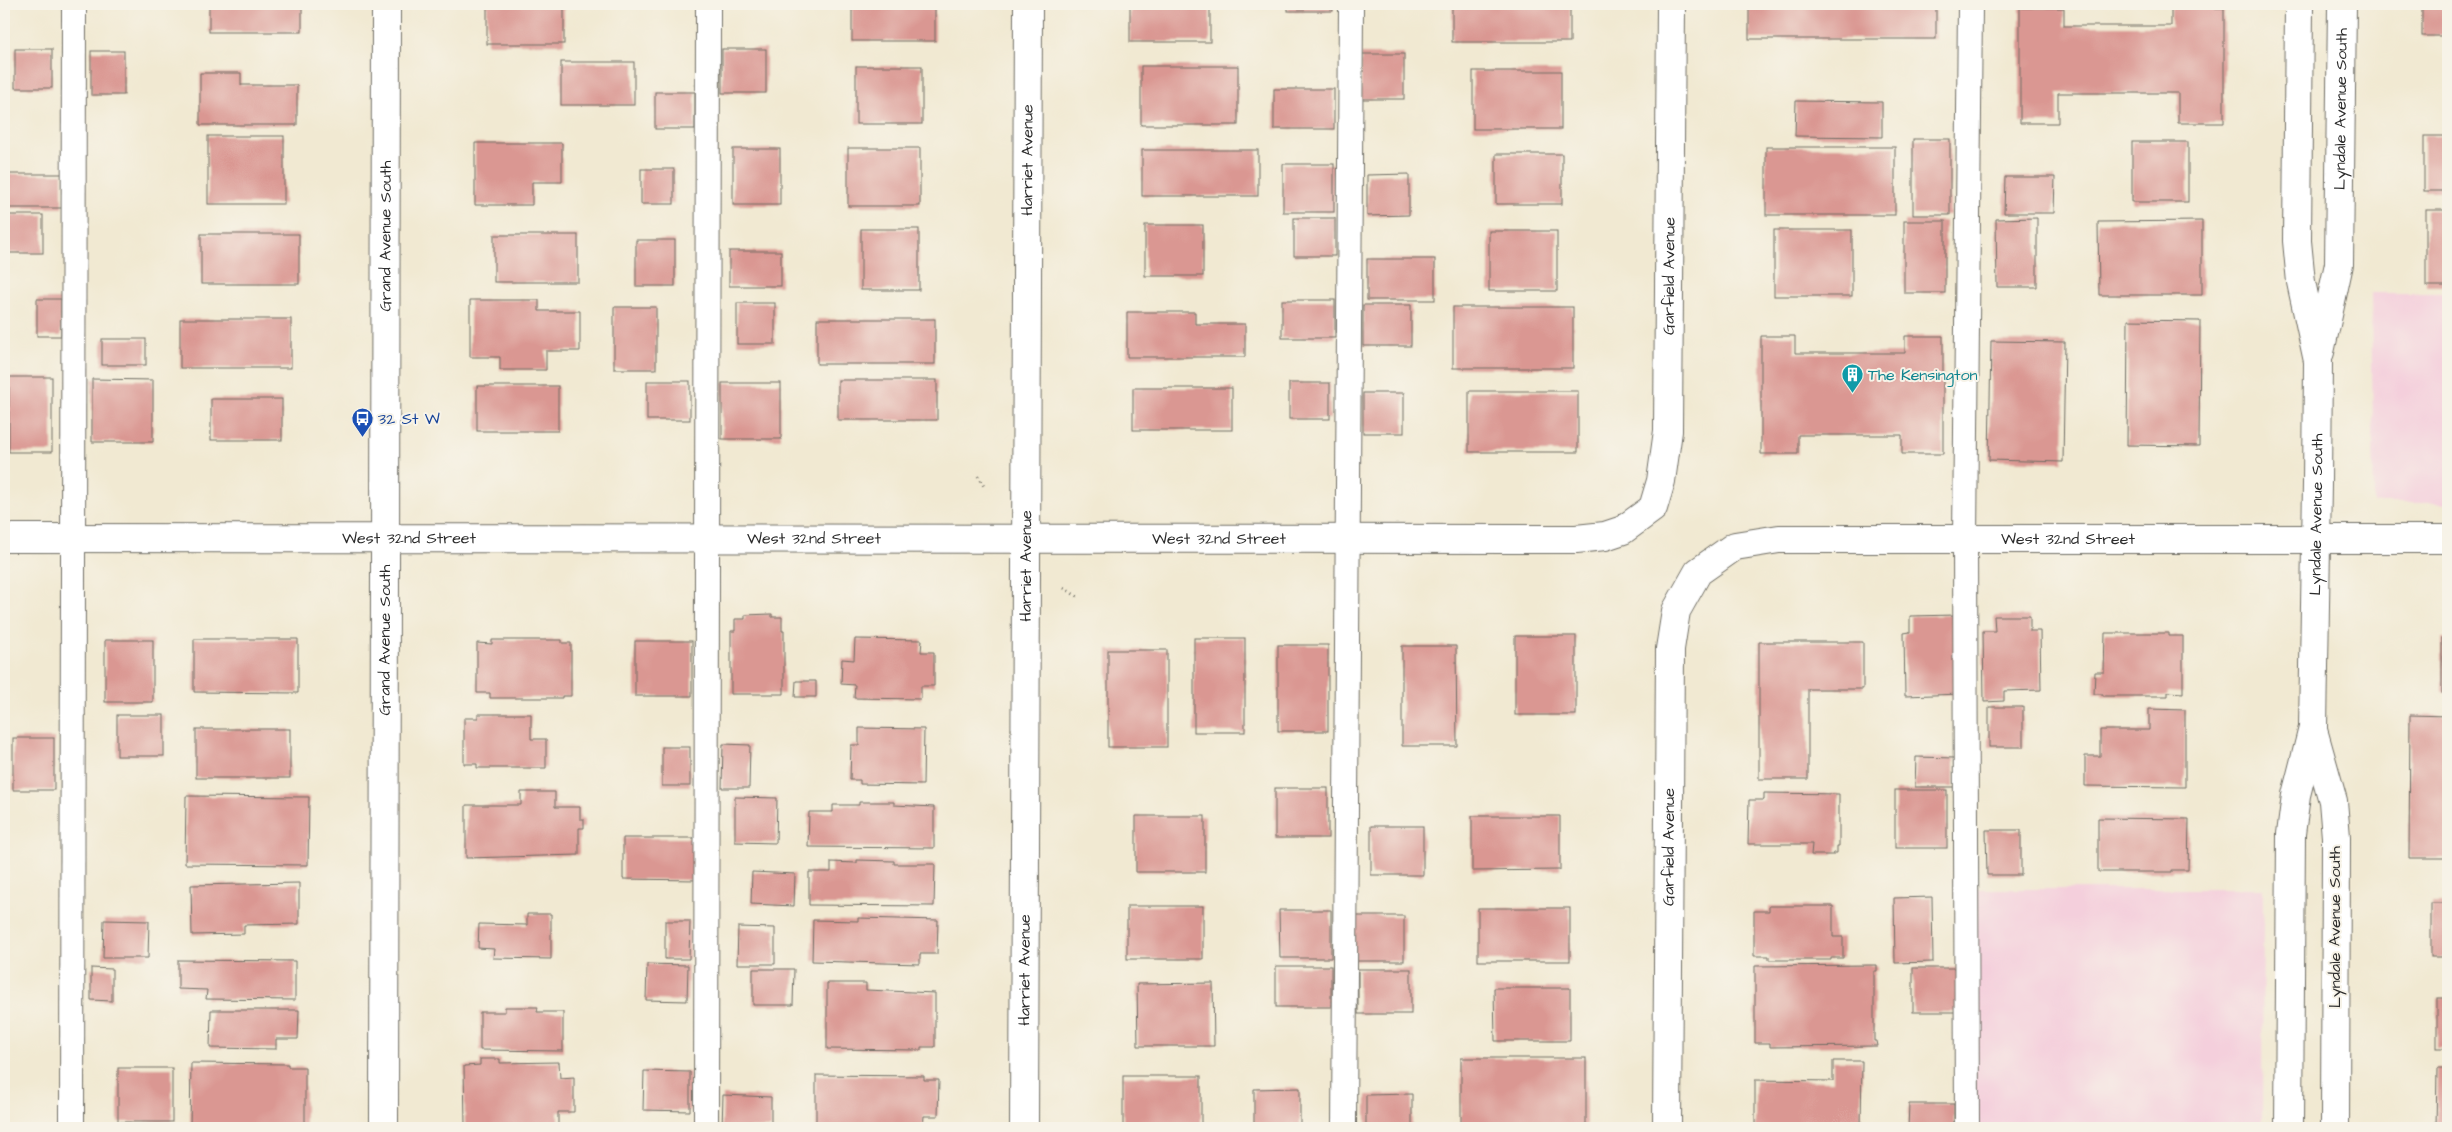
<svg xmlns="http://www.w3.org/2000/svg" width="2452" height="1132" font-family="'Architects Daughter',sans-serif">
<rect width="100%" height="100%" fill="#f7f3e8"/>
<filter id="ink" filterUnits="userSpaceOnUse"><feTurbulence type="fractalNoise" baseFrequency=".02" numOctaves="2"/><feDisplacementMap in="SourceGraphic" scale="10" xChannelSelector="R" yChannelSelector="G"/><feConvolveMatrix kernelMatrix="1 2 1 2 8 2 1 2 1" color-interpolation-filters="sRGB"/></filter>
<filter id="wash" filterUnits="userSpaceOnUse"><feTurbulence type="fractalNoise" baseFrequency=".0096" numOctaves="4" result="noise"/><feDisplacementMap in="SourceGraphic" scale="20" xChannelSelector="R" yChannelSelector="G"/><feGaussianBlur stdDeviation="1.12" result="paint"/><feColorMatrix in="noise" values="0 0 0 0 0 0 0 0 0 0 0 0 0 0 0 0 0 1.4 0 .05"/><feComposite in="paint" operator="in"/></filter>
<g filter="url(#wash)">
<rect width="100%" height="100%" fill="#f1e9d2"/>
<g fill="#f4cfdc">
<path d="M 2371,293 L 2448,293 L 2448,503 L 2374,503 Z"/>
<path d="M 1972,889 L 2263,889 L 2262,1128 L 1971,1128 Z"/>
</g>
<g id="blocks">
<g fill="#da9792">
<rect x="209" y="4" width="93" height="28"/>
<rect x="487" y="4" width="77" height="40"/>
<rect x="852" y="4" width="83" height="37"/>
<rect x="1130" y="4" width="80" height="38"/>
<rect x="1288" y="4" width="45" height="7"/>
<rect x="1452" y="4" width="118" height="38"/>
<rect x="1749" y="4" width="187" height="35"/>
<rect x="2422" y="4" width="26" height="32"/>
<path d="M 2020,8 L 2064,8 L 2064,26 L 2171,26 L 2171,8 L 2224,8 L 2224,123 L 2178,123 L 2178,93 L 2058,93 L 2058,123 L 2020,123 Z"/>
<rect x="15" y="49" width="37" height="39"/>
<rect x="722" y="49" width="44" height="44"/>
<rect x="91" y="51" width="33" height="44"/>
<rect x="1361" y="54" width="43" height="45"/>
<rect x="561" y="62" width="73" height="43"/>
<rect x="856" y="66" width="66" height="58"/>
<rect x="1141" y="66" width="97" height="59"/>
<rect x="1473" y="71" width="88" height="58"/>
<path d="M 200,73 L 241,73 L 241,85 L 297,85 L 297,125 L 200,125 Z"/>
<rect x="1274" y="89" width="60" height="40"/>
<rect x="655" y="92" width="40" height="37"/>
<path d="M 1796,101 L 1882,102 L 1882,137 L 1795,136 Z"/>
<rect x="208" y="136" width="76" height="68"/>
<rect x="2424" y="136" width="24" height="55"/>
<rect x="1913" y="139" width="37" height="76"/>
<rect x="2132" y="142" width="56" height="60"/>
<path d="M 475,143 L 562,143 L 562,182 L 532,182 L 532,205 L 475,205 Z"/>
<rect x="1766" y="147" width="129" height="68"/>
<rect x="848" y="148" width="72" height="58"/>
<rect x="733" y="149" width="47" height="56"/>
<rect x="1142" y="150" width="116" height="46"/>
<rect x="1496" y="154" width="66" height="50"/>
<rect x="1283" y="164" width="51" height="48"/>
<rect x="641" y="169" width="33" height="35"/>
<rect x="4" y="174" width="58" height="34"/>
<path d="M 1409,174 L 1409,215 L 1367,216 L 1367,175 Z"/>
<path d="M 2005,177 L 2055,177 L 2054,213 L 2004,213 Z"/>
<rect x="2426" y="210" width="22" height="76"/>
<rect x="4" y="215" width="39" height="38"/>
<rect x="1294" y="218" width="41" height="38"/>
<path d="M 2037,218 L 2037,287 L 1997,287 L 1996,219 Z"/>
<rect x="1904" y="221" width="41" height="72"/>
<path d="M 2202,221 L 2202,295 L 2099,295 L 2098,222 Z"/>
<rect x="1145" y="225" width="58" height="51"/>
<rect x="861" y="229" width="58" height="61"/>
<rect x="1774" y="230" width="78" height="66"/>
<rect x="1489" y="231" width="68" height="60"/>
<rect x="201" y="234" width="98" height="50"/>
<rect x="494" y="235" width="84" height="47"/>
<rect x="636" y="240" width="39" height="46"/>
<rect x="729" y="251" width="52" height="35"/>
<rect x="1367" y="259" width="68" height="41"/>
<rect x="37" y="299" width="24" height="37"/>
<path d="M 470,300 L 539,300 L 539,311 L 580,311 L 580,351 L 546,351 L 546,370 L 500,370 L 500,357 L 470,357 Z"/>
<rect x="1282" y="300" width="53" height="38"/>
<rect x="737" y="303" width="38" height="41"/>
<rect x="1363" y="305" width="48" height="41"/>
<rect x="614" y="307" width="42" height="62"/>
<rect x="1453" y="307" width="120" height="61"/>
<path d="M 1127,312 L 1195,312 L 1195,324 L 1245,324 L 1245,357 L 1127,357 Z"/>
<rect x="180" y="319" width="111" height="49"/>
<rect x="817" y="319" width="118" height="45"/>
<path d="M 2128,320 L 2200,321 L 2199,446 L 2127,445 Z"/>
<path d="M 1761,336 L 1795,336 L 1795,353 L 1905,353 L 1905,336 L 1943,336 L 1943,454 L 1902,454 L 1902,435 L 1798,435 L 1798,454 L 1761,454 Z"/>
<rect x="102" y="339" width="44" height="26"/>
<path d="M 1991,341 L 2065,342 L 2063,462 L 1989,460 Z"/>
<rect x="9" y="377" width="43" height="75"/>
<path d="M 92,379 L 153,380 L 153,442 L 92,442 Z"/>
<rect x="838" y="380" width="99" height="40"/>
<rect x="647" y="381" width="43" height="39"/>
<rect x="722" y="383" width="59" height="56"/>
<rect x="1289" y="383" width="41" height="36"/>
<rect x="477" y="386" width="81" height="45"/>
<rect x="1133" y="388" width="99" height="42"/>
<rect x="1469" y="391" width="109" height="61"/>
<rect x="1363" y="393" width="41" height="40"/>
<rect x="211" y="399" width="71" height="41"/>
<path d="M 772,614 L 772,617 L 782,617 L 782,631 L 784,631 L 784,694 L 731,694 L 731,631 L 735,631 L 735,619 L 745,619 L 745,615 Z"/>
<path d="M 1956,615 L 1961,694 L 1905,696 L 1904,633 L 1910,632 L 1910,616 Z"/>
<path d="M 1994,616 L 2030,616 L 2030,631 L 2040,631 L 2041,690 L 2004,691 L 2004,701 L 1984,702 L 1983,631 L 1995,631 Z"/>
<path d="M 2105,633 L 2169,633 L 2169,636 L 2183,636 L 2183,693 L 2168,692 L 2168,696 L 2103,696 L 2103,694 L 2094,694 L 2095,672 L 2104,672 Z"/>
<rect x="1515" y="636" width="61" height="79"/>
<rect x="1194" y="638" width="51" height="94"/>
<rect x="2442" y="638" width="6" height="55"/>
<path d="M 194,639 L 298,639 L 298,693 L 194,692 Z"/>
<path d="M 855,639 L 922,640 L 921,652 L 934,652 L 934,686 L 921,686 L 921,699 L 854,698 L 855,685 L 841,684 L 842,659 L 854,660 Z"/>
<rect x="105" y="640" width="48" height="62"/>
<path d="M 492,640 L 562,640 L 562,643 L 571,643 L 571,696 L 562,696 L 562,698 L 490,698 L 490,693 L 477,693 L 477,643 L 492,644 Z"/>
<rect x="635" y="641" width="57" height="55"/>
<path d="M 1759,642 L 1863,642 L 1863,689 L 1808,689 L 1808,779 L 1759,779 Z"/>
<rect x="1278" y="645" width="50" height="86"/>
<path d="M 1402,646 L 1456,646 L 1457,746 L 1402,746 Z"/>
<rect x="1108" y="650" width="59" height="97"/>
<path d="M 796,681 L 816,681 L 816,697 L 795,697 Z"/>
<rect x="1989" y="707" width="34" height="40"/>
<path d="M 2149,709 L 2185,710 L 2185,787 L 2085,786 L 2085,756 L 2100,756 L 2100,730 L 2149,730 Z"/>
<path d="M 478,714 L 531,714 L 531,739 L 546,739 L 546,768 L 477,768 L 477,764 L 464,764 L 464,718 L 478,718 Z"/>
<rect x="117" y="715" width="47" height="41"/>
<path d="M 2410,715 L 2448,716 L 2448,858 L 2409,858 Z"/>
<path d="M 859,728 L 924,729 L 923,785 L 860,784 L 860,780 L 850,780 L 851,745 L 859,745 Z"/>
<rect x="196" y="729" width="94" height="49"/>
<rect x="13" y="738" width="41" height="52"/>
<path d="M 723,744 L 750,745 L 749,788 L 722,788 Z"/>
<rect x="662" y="747" width="28" height="39"/>
<path d="M 1916,757 L 1954,758 L 1954,787 L 1915,787 Z"/>
<rect x="1275" y="788" width="53" height="50"/>
<rect x="1895" y="790" width="52" height="58"/>
<path d="M 521,792 L 555,792 L 555,807 L 580,807 L 580,819 L 584,819 L 584,828 L 579,828 L 579,855 L 466,858 L 466,805 L 521,805 Z"/>
<path d="M 1764,793 L 1839,794 L 1839,846 L 1837,846 L 1837,853 L 1833,853 L 1833,855 L 1811,855 L 1812,844 L 1748,844 L 1749,800 L 1764,800 Z"/>
<path d="M 186,796 L 309,797 L 308,865 L 185,864 Z"/>
<path d="M 735,797 L 777,798 L 776,843 L 735,842 Z"/>
<path d="M 859,802 L 894,802 L 894,805 L 934,807 L 934,848 L 808,847 L 809,812 L 833,812 L 833,805 L 859,805 Z"/>
<rect x="1136" y="816" width="69" height="56"/>
<path d="M 1472,816 L 1560,816 L 1560,870 L 1472,871 Z"/>
<path d="M 2098,818 L 2189,819 L 2188,870 L 2172,870 L 2172,872 L 2098,872 Z"/>
<rect x="1371" y="826" width="52" height="49"/>
<path d="M 1986,830 L 2021,830 L 2021,875 L 1987,875 Z"/>
<path d="M 623,838 L 697,838 L 697,880 L 623,879 Z"/>
<path d="M 857,860 L 894,861 L 894,864 L 935,864 L 934,906 L 809,905 L 809,872 L 831,872 L 831,862 L 857,863 Z"/>
<path d="M 752,872 L 795,874 L 794,906 L 751,904 Z"/>
<path d="M 299,883 L 299,924 L 244,925 L 244,934 L 192,935 L 191,885 Z"/>
<path d="M 1932,897 L 1933,962 L 1895,963 L 1894,898 Z"/>
<rect x="2431" y="903" width="17" height="54"/>
<rect x="1127" y="906" width="76" height="53"/>
<path d="M 1769,906 L 1833,906 L 1833,937 L 1843,937 L 1843,958 L 1831,958 L 1831,960 L 1769,960 L 1769,956 L 1754,956 L 1754,911 L 1769,911 Z"/>
<rect x="1478" y="908" width="92" height="53"/>
<path d="M 1279,910 L 1331,910 L 1331,958 L 1280,958 Z"/>
<path d="M 527,914 L 551,914 L 551,959 L 493,958 L 494,949 L 478,948 L 479,924 L 527,925 Z"/>
<rect x="1354" y="916" width="50" height="45"/>
<path d="M 858,918 L 938,920 L 937,954 L 920,954 L 920,964 L 812,961 L 813,920 L 858,921 Z"/>
<path d="M 104,920 L 149,921 L 148,958 L 103,958 Z"/>
<path d="M 665,921 L 690,921 L 689,959 L 665,959 Z"/>
<path d="M 738,927 L 775,928 L 775,964 L 737,964 Z"/>
<path d="M 178,960 L 295,961 L 295,1000 L 206,999 L 207,990 L 178,989 Z"/>
<path d="M 647,964 L 688,965 L 687,1001 L 646,1000 Z"/>
<path d="M 1877,965 L 1877,971 L 1874,971 L 1874,1041 L 1876,1041 L 1877,1046 L 1770,1047 L 1770,1043 L 1755,1043 L 1755,966 Z"/>
<rect x="1276" y="966" width="55" height="41"/>
<path d="M 91,968 L 112,969 L 112,1001 L 91,1000 Z"/>
<rect x="1913" y="968" width="47" height="44"/>
<path d="M 753,969 L 794,969 L 793,1005 L 753,1005 Z"/>
<rect x="1358" y="969" width="53" height="45"/>
<path d="M 827,983 L 866,983 L 866,990 L 935,993 L 935,1047 L 921,1047 L 921,1050 L 827,1049 Z"/>
<path d="M 1213,983 L 1214,1046 L 1138,1046 L 1137,984 Z"/>
<path d="M 1494,988 L 1570,988 L 1570,1041 L 1495,1041 Z"/>
<rect x="2437" y="998" width="11" height="50"/>
<path d="M 505,1007 L 538,1007 L 537,1012 L 563,1012 L 563,1051 L 480,1050 L 480,1012 L 505,1012 Z"/>
<path d="M 211,1010 L 299,1010 L 298,1039 L 276,1039 L 276,1049 L 210,1048 Z"/>
<rect x="1461" y="1058" width="125" height="70"/>
<path d="M 480,1059 L 500,1059 L 500,1063 L 559,1062 L 560,1078 L 574,1077 L 574,1112 L 558,1112 L 558,1128 L 480,1128 L 480,1126 L 465,1126 L 464,1066 L 480,1065 Z"/>
<path d="M 1833,1061 L 1862,1061 L 1861,1128 L 1755,1128 L 1755,1080 L 1833,1081 Z"/>
<path d="M 191,1063 L 288,1064 L 288,1067 L 305,1067 L 305,1127 L 190,1128 Z"/>
<rect x="118" y="1068" width="54" height="54"/>
<path d="M 2437,1068 L 2448,1068 L 2448,1128 L 2436,1128 Z"/>
<path d="M 644,1071 L 690,1072 L 690,1111 L 643,1110 Z"/>
<path d="M 816,1075 L 924,1076 L 924,1080 L 939,1080 L 938,1116 L 924,1116 L 923,1128 L 816,1128 Z"/>
<rect x="1123" y="1076" width="78" height="52"/>
<path d="M 1300,1088 L 1300,1128 L 1254,1128 L 1254,1089 Z"/>
<path d="M 1412,1094 L 1412,1128 L 1366,1128 L 1366,1095 Z"/>
<path d="M 723,1095 L 771,1097 L 771,1128 L 722,1128 Z"/>
<path d="M 1909,1104 L 1954,1104 L 1954,1128 L 1908,1128 Z"/>
</g>
</g>
</g>
<g filter="url(#ink)">
<use href="#blocks" fill-opacity="0" stroke="#706e65" stroke-width="1"/>
<g fill="none" stroke-linecap="round" stroke-linejoin="round">
<defs>
<g id="service">
<path d="M 72,1128 L 74,4"/>
<path d="M 706,1128 L 708,4"/>
<path d="M 1344,1128 L 1351,4"/>
<path d="M 1967,1128 L 1965,539 L 1970,4"/>
</g>
<g id="minor">
<path id="s1" d="M 4,538 L 1576,539 L 1605,536 L 1623,530 L 1653,508 L 1661,481 L 1668,431 L 1671,4"/>
<path id="s2" d="M 384,1128 L 386,4"/>
<path id="s3" d="M 1024,1128 L 1028,4"/>
<path id="s4" d="M 1667,1128 L 1670,649 L 1676,611 L 1698,572 L 1735,546 L 1779,539 L 2448,539"/>
</g>
<g id="secondary">
<path id="s5" d="M 2320,352 L 2339,264 L 2342,4"/>
<path d="M 2313,730 L 2333,801 L 2336,837 L 2335,1128"/>
<path id="s6" d="M 2289,1128 L 2291,834 L 2296,795 L 2313,728 L 2317,484 L 2318,361 L 2301,282 L 2297,241 L 2299,4"/>
</g>
</defs>
<use href="#service" stroke="#706e65" stroke-width="26"/>
<use href="#minor" stroke="#706e65" stroke-width="30"/>
<use href="#secondary" stroke="#706e65" stroke-width="30"/>
<g stroke="#706e65" stroke-width="3" stroke-dasharray="1 4" stroke-linecap="butt">
<path d="M 978,476 L 985,488"/>
<path d="M 1064,588 L 1078,597"/>
</g>
<use href="#service" stroke="#fff" stroke-width="24"/>
<use href="#minor" stroke="#fff" stroke-width="28"/>
<use href="#secondary" stroke="#fff" stroke-width="28"/>
</g>
</g>
<defs>
<symbol id="building-pin" viewBox="-11 -11 22 30"><path d="M0 17L-7.5 6A9.5 9.5 0 1 1 7.5 6Z" fill="#0f9aa8" stroke="#f7f3e8"/><path d="M-4-6H4V6H1V3H-1V6H-4ZM-2.5-4.3h1.7v1.8h-1.7ZM.8-4.3h1.7v1.8H.8ZM-2.5-1h1.7V.8h-1.7ZM.8-1h1.7V.8H.8Z" fill="#fff"/></symbol>
<symbol id="bus-pin" viewBox="-11 -11 22 30"><path d="M0 17L-7.5 6A9.5 9.5 0 1 1 7.5 6Z" fill="#1a4fb4" stroke="#f7f3e8"/><path d="M-5-6H5V4H4V6H2V4H-2V6H-4V4H-5ZM-3.5-4V0h7V-4ZM-3.5 1.2v1.5H-2V1.2ZM2 1.2v1.5H3.5V1.2Z" fill="#fff"/></symbol>
</defs>
<g fill-rule="evenodd">
<use href="#building-pin" x="1840" y="362" width="25" height="34"/>
<use href="#bus-pin" x="350" y="406" width="25" height="34"/>
</g>
<g text-anchor="middle" dominant-baseline="central" stroke-width="4" stroke-linejoin="round" paint-order="stroke">
<g font-size="16" fill="#2b2b2b" stroke="#f7f3e8">
<text stroke="none"><textPath href="#s5" startOffset="245">Lyndale Avenue South</textPath></text>
<text stroke="none"><textPath href="#s3" startOffset="968">Harriet Avenue</textPath></text>
<text stroke="none"><textPath href="#s2" startOffset="892">Grand Avenue South</textPath></text>
<text stroke="none"><textPath href="#s1" startOffset="1891">Garfield Avenue</textPath></text>
<text stroke="none"><textPath href="#s6" startOffset="616">Lyndale Avenue South</textPath></text>
<text stroke="none"><textPath href="#s1" startOffset="405">West 32nd Street</textPath></text>
<text stroke="none"><textPath href="#s1" startOffset="810">West 32nd Street</textPath></text>
<text stroke="none"><textPath href="#s1" startOffset="1215">West 32nd Street</textPath></text>
<text stroke="none"><textPath href="#s4" startOffset="941">West 32nd Street</textPath></text>
<text stroke="none"><textPath href="#s3" startOffset="562">Harriet Avenue</textPath></text>
<text stroke="none"><textPath href="#s2" startOffset="488">Grand Avenue South</textPath></text>
<text stroke="none"><textPath href="#s4" startOffset="281">Garfield Avenue</textPath></text>
<text transform="translate(2335 927) rotate(-90)">Lyndale Avenue South</text>
<text stroke="none"><textPath href="#s3" startOffset="158">Harriet Avenue</textPath></text>
</g>
<g font-size="16" fill="#0d838f" stroke="#f7f3e8" text-anchor="start">
<text x="1868" y="375">The Kensington</text>
</g>
<g font-size="16" fill="#164399" stroke="#f7f3e8" text-anchor="start">
<text x="378" y="419">32 St W</text>
</g>
</g>
<rect width="2452" height="1132" fill="none" stroke="#f7f3e8" stroke-width="20"/>
</svg>
